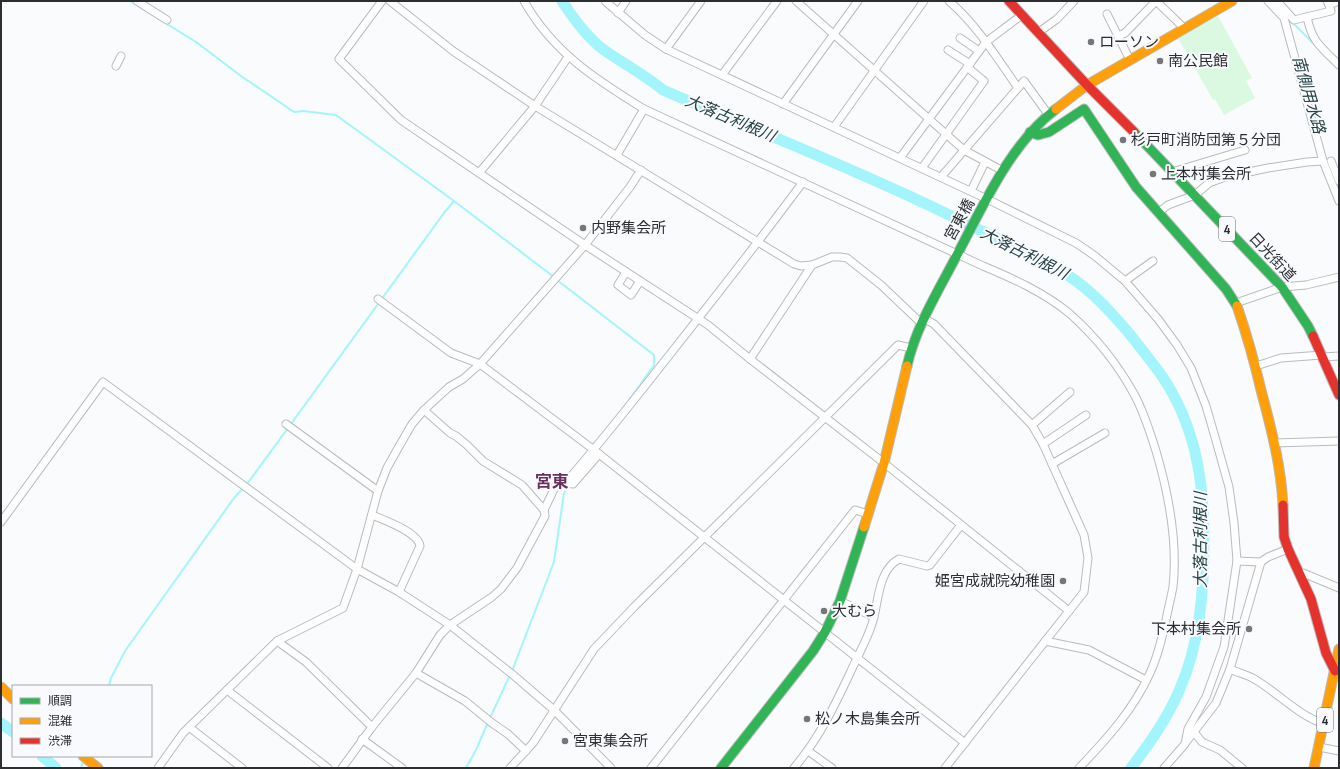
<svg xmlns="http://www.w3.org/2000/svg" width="1340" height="769" font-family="'Sofia Sans Condensed','Noto Sans JP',sans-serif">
<rect width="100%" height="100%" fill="#f9fbfd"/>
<path fill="#daf9e0" d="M 1218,16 L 1252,78 L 1246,81 L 1255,98 L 1224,115 L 1215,99 L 1213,100 L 1178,38 Z"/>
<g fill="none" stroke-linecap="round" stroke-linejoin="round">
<g stroke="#a4f4fb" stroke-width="2">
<path d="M 130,1 L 196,42 L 241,76 L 294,112 L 303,111 L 336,115 L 454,201 L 554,277"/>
<path d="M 1292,22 L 1317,47"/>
<path d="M 1325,157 L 1338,190"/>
<path d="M 557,280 L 654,355 L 654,365 L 628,402"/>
<path d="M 291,424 L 444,213 L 454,201"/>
<path d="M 512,671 L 554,562 L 564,493 L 569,486"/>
<path d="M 109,686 L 111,678 L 125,651 L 234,498 L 247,484 L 288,428"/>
<path d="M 490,718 L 510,675"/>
<path d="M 81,768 L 83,762"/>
<path d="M 466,768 L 476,750 L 488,722"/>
</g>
<g stroke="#a4f4fb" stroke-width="11">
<path d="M 562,1 C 573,18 588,38 604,50 C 624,64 645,75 663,90 C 757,131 853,168 945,213 C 975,228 1005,242 1035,257 C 1045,263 1056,268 1066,274 C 1091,290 1109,310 1128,332 C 1139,346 1151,361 1162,376 C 1195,425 1204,480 1204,539 C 1204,590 1200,644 1179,691 C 1167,719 1149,744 1131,768"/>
<path d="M 1,723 L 13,732"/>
<path d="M 42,756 L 56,768"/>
</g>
<defs>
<g id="street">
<path d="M 137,1 L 167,20"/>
<path d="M 382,1 L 339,59 L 401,120 L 585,245 L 708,325 L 750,359 L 884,463 L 1069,611"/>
<path d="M 390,1 L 453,51 L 535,106 L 794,264 L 801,266 L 812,265 L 832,257 L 840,257 L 847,258 L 881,285 L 921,323"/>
<path d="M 524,1 C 553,52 595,79 644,109 L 983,266 C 1014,279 1043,292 1069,313 C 1095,336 1117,363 1134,394 C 1144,412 1150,432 1156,451 C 1169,495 1178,541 1173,587 C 1171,598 1168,609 1166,620 C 1162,638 1158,656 1150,673 C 1134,709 1106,740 1079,768"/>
<path d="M 605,1 L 645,35 L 666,49 L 987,199 L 1076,243 L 1095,256 L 1125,281 L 1158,319 L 1177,345 L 1191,368 L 1206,406 L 1215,437 L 1229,487 L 1234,523 L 1237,561 L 1224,647 L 1206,697 L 1188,729 L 1185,744 L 1164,768"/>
<path d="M 796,1 L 964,150 L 1003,171"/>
<path d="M 949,1 C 977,25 997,58 1018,88"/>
<path d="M 1156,1 L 1184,28"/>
<path d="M 1268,1 L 1284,18 L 1323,161 L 1339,201"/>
<path d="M 1277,1 L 1294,20 L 1331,11 L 1329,5"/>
<path d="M 1327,1 L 1329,5 L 1339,1"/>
<path d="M 618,13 L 626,1"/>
<path d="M 1107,14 L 1130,60"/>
<path d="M 1307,17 C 1312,42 1321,47 1339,65"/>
<path d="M 1039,32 L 1057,19 L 1074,1"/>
<path d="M 1118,36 L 1125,33 L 1156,1"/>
<path d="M 960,38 L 979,51"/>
<path d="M 666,49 L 701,1"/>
<path d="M 948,50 L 970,64"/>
<path d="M 116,66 L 121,56"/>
<path d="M 722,75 L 777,1"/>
<path d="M 783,104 L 858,1"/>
<path d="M 834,127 L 924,1"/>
<path d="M 617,155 L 644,109"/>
<path d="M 900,158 L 986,42 L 1022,15"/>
<path d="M 1331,161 L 1339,181"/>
<path d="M 922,168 L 984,81 L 967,67"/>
<path d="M 1172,172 L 1245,150"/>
<path d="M 479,173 L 535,106 L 568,57"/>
<path d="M 941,177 L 1024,81 L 1048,114"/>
<path d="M 971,191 L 985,162"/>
<path d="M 1158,213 L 1168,205 L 1195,195 L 1209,183 L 1225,177 L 1268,168 L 1307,162 L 1323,161"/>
<path d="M 626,272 L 618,285 L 631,295 L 640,281"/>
<path d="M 1125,281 L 1153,261"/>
<path d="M 378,299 L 451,353 L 480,364 L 594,450 L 965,743"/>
<path d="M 1236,303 L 1282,287 L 1306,285 L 1339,277"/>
<path d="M 923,318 L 934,324 L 1032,425 L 1043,444 L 1084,535 L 1088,558 L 1084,592 L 945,768"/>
<path d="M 1323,357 L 1339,356"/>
<path d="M 750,359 L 812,265"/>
<path d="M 1256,366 L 1281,358 L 1322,355"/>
<path d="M 424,410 L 450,433 L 456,436 L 467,445 L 483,461 L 522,485 L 544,510"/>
<path d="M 286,424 L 378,491"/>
<path d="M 1032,425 L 1070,392"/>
<path d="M 1275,443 L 1339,441"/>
<path d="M 1043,444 L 1086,415"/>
<path d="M 1052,464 L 1105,433"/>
<path d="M 566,482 C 603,440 637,396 671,353 C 716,296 760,240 803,182"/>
<path d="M 372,515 C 384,520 418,532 420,546 L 399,592"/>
<path d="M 1,522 L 103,382 L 357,569 L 399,592 L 450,625 L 512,674 L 554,710 L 611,768"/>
<path d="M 1237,561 L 1261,562"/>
<path d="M 1299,574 L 1303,573 L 1339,588"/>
<path d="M 840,601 L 874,617"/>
<path d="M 277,641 L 306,662 L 372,727"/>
<path d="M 1045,641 L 1089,650 L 1146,680"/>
<path d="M 1230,669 C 1238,673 1249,675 1256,680 C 1279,694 1298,715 1324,724"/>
<path d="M 416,673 L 465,701 L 492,723 L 508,734 L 526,751"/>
<path d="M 227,690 L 328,768"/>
<path d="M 189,727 L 242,768"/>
<path d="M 1194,732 L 1202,742 L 1220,750 L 1242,768"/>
<path d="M 362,739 L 402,768"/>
<path d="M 1186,742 L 1216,703 L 1230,669 L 1261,562 L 1268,557 L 1288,549"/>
<path d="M 1319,747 L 1339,751"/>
<path d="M 808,751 L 832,768"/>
<path d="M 158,768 L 183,733 L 277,641 L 343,608 L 357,569 L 378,491 L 387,468 L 397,450 L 412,424 L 424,410 L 449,387 L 463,379 L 480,364 L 585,245 L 630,187 L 641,170"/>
<path d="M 342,768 L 372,727 L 416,673 L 440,635 L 450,625 L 492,597 L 501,589 L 517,568 L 545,516 L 544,510 L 558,481 L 573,484 L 599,454"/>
<path d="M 510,768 L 533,743 L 594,649 L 634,607 L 898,345 L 911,348"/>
<path d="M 651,768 L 855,510 L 868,514"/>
<path d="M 794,768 C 820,737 834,707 851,671 C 858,655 867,640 872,624 C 879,603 877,571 899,559 L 927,566 L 930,565 L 961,525"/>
</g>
<g id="fast">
<path d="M 1030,132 L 1038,135 L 1049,132 L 1084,109 L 1136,187 L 1226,289 L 1237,306"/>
<path d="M 1134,132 L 1282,287 L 1308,326 L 1313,336"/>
<path d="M 907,366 C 916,326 939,290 958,253 C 984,204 1011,143 1056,109"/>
<path d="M 721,768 L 813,651 L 825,632 L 840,601 L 864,527"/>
</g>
<g id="slow">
<path d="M 1056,109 L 1087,85 L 1232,1"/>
<path d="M 1237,306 C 1247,335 1255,364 1262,394 C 1272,431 1281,467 1283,505"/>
<path d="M 864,527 L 884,463 L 907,366"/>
<path d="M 1,687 L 13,699"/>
<path d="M 83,756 L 98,768"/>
<path d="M 1314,768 L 1339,649"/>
</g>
<g id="jam">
<path d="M 1009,1 L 1087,85 L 1134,132"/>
<path d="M 1313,336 L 1339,395"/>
<path d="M 1283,505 L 1284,537 L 1288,549 L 1311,599 L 1326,653 L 1335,671"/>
</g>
</defs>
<use href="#street" stroke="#b9bbbd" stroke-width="9"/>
<use href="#fast" stroke="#b9bbbd" stroke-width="11"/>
<use href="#slow" stroke="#b9bbbd" stroke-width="11"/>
<use href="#jam" stroke="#b9bbbd" stroke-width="11"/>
<use href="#street" stroke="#fefeff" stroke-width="7"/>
<use href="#fast" stroke="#30b455" stroke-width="9"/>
<use href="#slow" stroke="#ff9f0a" stroke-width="9"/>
<use href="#jam" stroke="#e5322d" stroke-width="9"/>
</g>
<g fill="#747678" stroke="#f8fafe" stroke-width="1.5">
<circle cx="1091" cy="42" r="4"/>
<circle cx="1160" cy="61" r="4"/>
<circle cx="1123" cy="140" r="4"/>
<circle cx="1153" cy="174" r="4"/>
<circle cx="583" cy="228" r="4"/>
<circle cx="1063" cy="581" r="4"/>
<circle cx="824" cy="611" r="4"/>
<circle cx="1249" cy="629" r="4"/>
<circle cx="807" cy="719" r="4"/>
<circle cx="565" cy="741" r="4"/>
</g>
<g text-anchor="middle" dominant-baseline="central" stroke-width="4" stroke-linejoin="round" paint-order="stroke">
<g fill="#f8fafe" stroke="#696b6e" stroke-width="1">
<rect x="1219" y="217" width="16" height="24" rx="3"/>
<rect x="1317" y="708" width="16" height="24" rx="3"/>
</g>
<g font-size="14" font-weight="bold" fill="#2c2e31">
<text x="1227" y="229">4</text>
<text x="1325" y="720">4</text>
</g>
<g font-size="15" fill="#2c2e31" stroke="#f8fafe" text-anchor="start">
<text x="1099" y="42">ローソン</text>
<text x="1168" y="61">南公民館</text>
<text x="1131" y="140">杉戸町消防団第５分団</text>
<text x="1161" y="174">上本村集会所</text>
<text x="591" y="228">内野集会所</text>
<text x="1055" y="581" text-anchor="end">姫宮成就院幼稚園</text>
<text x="832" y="611">大むら</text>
<text x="1241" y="629" text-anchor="end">下本村集会所</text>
<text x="815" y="719">松ノ木島集会所</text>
<text x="573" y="741">宮東集会所</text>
</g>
<g font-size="15" fill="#2c2e31" stroke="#f8fafe">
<text transform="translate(960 220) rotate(-61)">宮東橋</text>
<text transform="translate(1272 257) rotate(47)">日光街道</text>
</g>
<g font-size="16" font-style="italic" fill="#274144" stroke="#f8fafe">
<text transform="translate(1308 95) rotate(74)">南側用水路</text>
<text transform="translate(730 119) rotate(23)">大落古利根川</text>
<text transform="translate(1024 254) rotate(27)">大落古利根川</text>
<text transform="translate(1201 540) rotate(-90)">大落古利根川</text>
</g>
<g font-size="17" font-weight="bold" fill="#68315e" stroke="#f8fafe">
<text x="552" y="482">宮東</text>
</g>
</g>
<rect width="1340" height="769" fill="none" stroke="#2c2e31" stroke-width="4"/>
<rect x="12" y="685" width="140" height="72" fill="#f8fafe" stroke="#a6a8ac"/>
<rect x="20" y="698" width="20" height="6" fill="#30b455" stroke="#a6a8ac"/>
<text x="48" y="705" font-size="12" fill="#2c2e31">順調</text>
<rect x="20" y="718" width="20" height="6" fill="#ff9f0a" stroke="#a6a8ac"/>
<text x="48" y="725" font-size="12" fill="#2c2e31">混雑</text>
<rect x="20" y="738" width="20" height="6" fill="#e5322d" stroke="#a6a8ac"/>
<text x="48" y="745" font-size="12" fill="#2c2e31">渋滞</text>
</svg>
